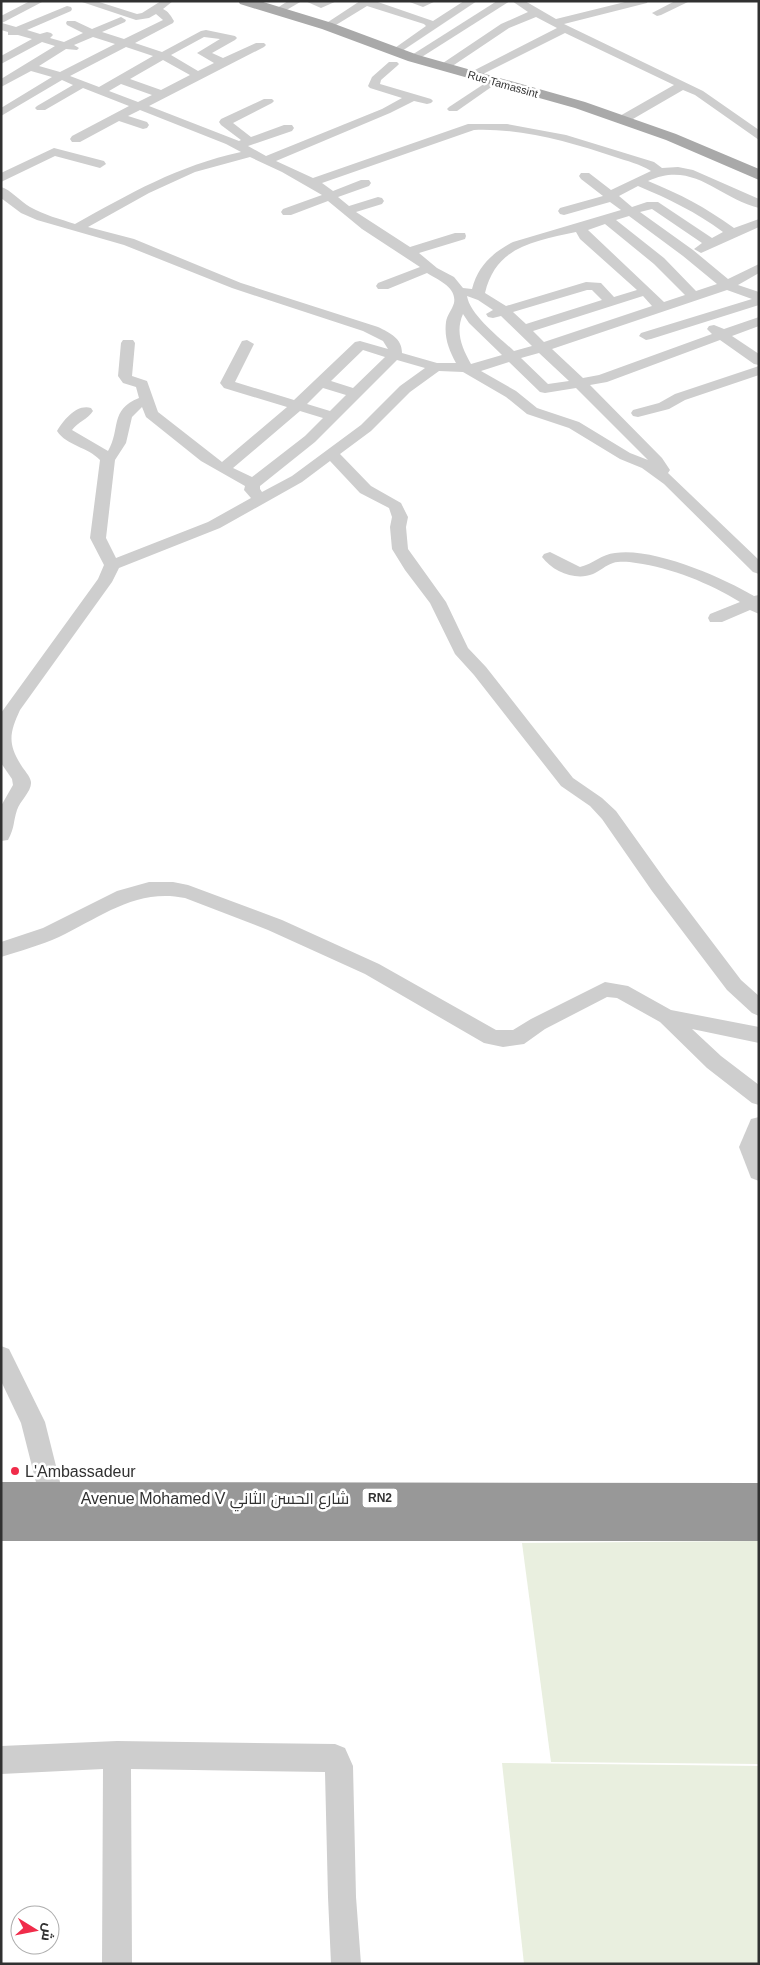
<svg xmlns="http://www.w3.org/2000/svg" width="760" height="1965" font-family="Arial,Cairo,sans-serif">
<rect width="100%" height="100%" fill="#fff"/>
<g fill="#e9efdf">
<path d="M 759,1541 L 759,1764 L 551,1762 L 522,1543 Z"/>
<path d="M 502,1763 L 759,1766 L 759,1964 L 524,1964 Z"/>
</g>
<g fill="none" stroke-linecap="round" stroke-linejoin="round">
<g fill="#cecece" fill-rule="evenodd">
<path d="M 30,1 L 44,1 L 2,23 L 16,27 L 67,6 L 71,7 L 72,9 L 71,11 L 27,30 L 40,34 L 47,32 L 51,33 L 53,35 L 50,38 L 64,42 L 83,33 L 67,25 L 66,23 L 67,21 L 75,21 L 92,29 L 121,17 L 126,20 L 125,22 L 102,32 L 124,39 L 163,20 L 156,14 L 149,18 L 136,20 L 79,1 L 96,1 L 137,14 L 142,13 L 161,1 L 173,1 L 163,9 C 168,11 171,16 174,21 L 173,23 L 135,43 L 162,52 L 201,31 L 206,30 L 235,36 L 237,38 L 235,40 L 212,53 L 223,58 L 256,43 L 264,43 L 266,45 L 264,47 L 149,106 L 239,141 L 241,140 L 221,125 L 219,122 L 221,119 L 264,99 L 272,99 L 274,101 L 272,103 L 233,123 L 251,137 L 284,125 L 292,125 L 294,128 L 292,131 L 248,146 L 266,156 L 382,109 L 402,98 L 370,88 L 368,86 L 372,77 L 389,62 L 397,62 L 399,64 L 397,66 L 381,80 L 380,84 L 431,99 L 433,101 L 431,103 L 427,104 L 414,101 L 390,113 L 276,161 L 313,178 L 468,124 L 507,124 L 566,135 L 654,162 L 662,168 L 678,167 L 693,170 L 759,199 L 759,208 C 718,198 694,160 648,181 C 680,194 705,207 734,228 L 759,219 L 759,227 L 701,253 L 694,249 L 702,243 L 652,209 L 640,212 L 693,250 L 728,279 L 759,264 L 759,273 L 738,285 L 759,292 L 759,305 L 651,339 L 646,340 L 639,336 L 641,333 L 752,299 L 727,290 L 552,349 L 583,378 L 599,375 L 712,334 L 707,329 L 709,326 L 714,325 L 724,329 L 759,317 L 759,326 L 732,336 L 759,354 L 759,365 L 754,364 L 720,340 L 607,382 L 590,385 L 662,458 L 670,470 L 668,473 L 759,560 L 759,574 L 753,572 L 664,484 L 642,468 L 620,459 L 569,428 L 527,414 L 506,397 L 463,372 L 439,371 L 410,392 L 371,431 L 340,454 L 371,486 L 401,503 L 408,517 L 406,527 L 408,549 L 446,602 L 468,648 L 486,667 L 573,778 L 602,798 L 616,811 L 666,881 L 741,980 L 759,996 L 759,1016 L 752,1013 L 727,990 L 652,891 L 602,819 L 590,806 L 561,786 L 474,675 L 455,654 L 430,603 L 405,570 L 392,549 L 390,527 L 392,517 L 389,508 L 360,493 L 330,461 L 302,482 L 220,528 L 119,568 L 112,582 L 20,710 C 10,732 7,743 21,765 C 24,770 30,776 31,782 C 32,791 20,801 17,810 C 13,822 15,827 8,840 L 1,841 L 1,806 L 13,785 L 12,779 L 1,763 L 1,713 L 98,579 L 104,565 L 90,538 L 100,460 C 88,447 67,446 57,431 C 64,420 76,404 91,408 L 93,411 C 88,419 78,422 72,430 L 108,451 C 121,429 109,410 139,398 L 136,387 L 123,383 L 118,376 L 121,343 L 123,340 L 133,340 L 135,343 L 132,376 L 147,381 L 158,412 L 222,462 L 287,407 L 224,388 L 220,383 L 242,341 L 247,340 L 254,344 L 235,382 L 294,400 L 355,342 L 360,341 L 388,349 L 383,341 L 363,331 L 232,288 L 124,245 L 37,220 L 21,213 L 1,198 L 1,187 C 10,189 21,202 30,207 C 44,215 60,219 75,224 C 131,193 177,166 241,152 L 226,144 L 140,110 L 128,116 L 147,122 L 149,125 L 147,128 L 143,129 L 119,121 L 80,142 L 72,142 L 70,139 L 72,136 L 129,106 L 83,88 L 45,110 L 37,110 L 35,108 L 37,106 L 73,85 L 62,80 L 1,116 L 1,108 L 52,77 L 31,71 L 1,87 L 1,79 L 55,46 L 42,42 L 1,64 L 1,56 L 32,39 L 18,35 L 8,35 L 8,32 L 1,30 L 1,16 ZM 93,37 L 115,44 L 60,72 L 39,66 L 66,49 L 77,50 L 79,48 L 74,45 ZM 204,37 L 220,39 L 197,53 L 214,63 L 198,71 L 171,55 ZM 126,47 L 153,56 L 99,87 L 70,76 ZM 163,60 L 190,75 L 161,90 L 130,79 ZM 121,84 L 152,95 L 138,102 L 109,91 ZM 474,130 C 521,128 570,142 615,157 C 627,161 640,164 651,171 L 611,190 L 589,173 L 581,173 L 579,176 L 581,179 L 603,196 L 560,208 L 558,211 L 560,214 L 564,215 L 610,202 L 621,210 L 513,242 C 492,253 478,266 472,289 L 463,288 L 454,277 L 437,268 L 419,253 L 465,239 L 466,236 L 465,233 L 455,233 L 410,247 L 356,212 L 382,204 L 384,201 L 382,198 L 378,197 L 349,206 L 338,197 L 369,186 L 371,183 L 369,180 L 361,180 L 333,191 L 322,183 ZM 250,157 L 282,172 L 322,195 L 283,209 L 281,212 L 283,215 L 291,215 L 328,201 L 362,229 L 420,267 L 378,283 L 376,286 L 378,289 L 388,289 L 427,273 C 438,280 457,287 454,303 C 452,310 447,315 446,322 C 444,338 449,350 456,363 L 437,363 L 402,353 C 402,338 390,333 378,327 L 241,283 L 134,239 L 88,227 L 149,193 L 195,172 ZM 638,186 C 669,199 696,212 723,232 L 712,238 L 658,202 L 647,202 L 632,207 L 619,196 ZM 629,216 L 683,256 L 717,284 L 696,291 L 664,258 L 616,220 ZM 605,224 L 654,264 L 685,295 L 664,302 L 588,230 ZM 576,232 L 580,239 L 637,290 L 614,297 L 601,283 L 586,282 L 506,306 L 485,293 C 496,246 535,241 576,232 ZM 587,290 L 592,290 L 602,300 L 526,324 L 513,312 ZM 467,296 L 478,300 L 493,310 L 486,314 L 488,317 L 493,318 L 501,316 L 532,346 L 514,351 C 500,338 470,315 467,296 ZM 643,296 L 652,306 L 544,342 L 533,331 ZM 463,314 L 469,323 L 502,355 L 471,364 C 462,348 455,332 463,314 ZM 363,350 L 385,357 L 353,388 L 331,381 ZM 539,353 L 569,381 L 548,384 L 521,358 ZM 397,360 L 425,368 L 400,386 L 361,425 L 292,476 L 262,492 L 260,489 L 260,486 L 315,442 ZM 509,362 L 540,392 L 545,393 L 576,388 L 648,460 L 630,453 L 579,422 L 537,408 L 516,391 L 481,371 ZM 323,388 L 346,395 L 330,411 L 307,404 ZM 142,407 L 146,417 L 201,461 L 245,486 L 244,490 L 251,498 L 208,522 L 116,558 L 106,538 L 115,460 L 126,443 L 132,417 ZM 300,411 L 323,418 L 305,436 L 252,477 L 233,468 Z"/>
<path d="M 288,1 L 302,1 L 283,12 L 275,12 L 274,10 Z"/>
<path d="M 305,1 L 337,1 L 321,8 Z"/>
<path d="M 360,1 L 375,1 L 433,21 L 464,1 L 477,1 L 396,55 L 392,54 L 390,52 L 392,50 L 426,26 L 424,24 L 367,6 L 331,28 L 323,28 L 322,26 Z"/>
<path d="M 407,1 L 436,1 L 423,7 Z"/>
<path d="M 497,1 L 510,1 L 417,60 L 413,61 L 407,58 Z"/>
<path d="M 512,1 L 525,1 L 556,19 L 629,1 L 648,1 L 647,3 L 564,24 L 703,91 L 759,130 L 759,140 L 695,95 L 683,90 L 626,123 L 618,123 L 616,120 L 618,117 L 674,85 L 565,33 L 477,77 L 469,77 L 467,75 L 469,73 L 557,28 L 536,17 L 509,28 L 448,69 L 440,69 L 438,67 L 440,65 L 501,24 L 528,12 Z"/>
<path d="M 675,1 L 690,1 L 661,15 L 657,16 L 652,13 Z"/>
<path d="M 493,78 L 497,79 L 499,81 L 497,83 L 457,111 L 449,111 L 447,109 L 449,107 Z"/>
<path d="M 54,148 L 104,161 L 106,164 L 100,168 L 55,156 L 1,182 L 1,173 Z"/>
<path d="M 759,366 L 759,375 L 685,400 L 669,409 L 638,417 L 633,416 L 631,413 L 633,410 L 659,403 L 675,394 Z"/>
<path d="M 550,552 L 580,567 C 593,564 602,554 615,553 C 653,547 722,577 754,596 L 759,595 L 759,614 L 750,610 L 722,622 L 710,622 L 708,618 L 710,614 L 740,602 C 709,583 672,568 636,563 C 629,562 620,561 613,563 C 606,565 600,571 593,574 C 576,581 553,572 542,557 L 544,554 Z"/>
<path d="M 149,882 L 173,882 L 188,885 L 282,920 L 379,964 L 496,1030 L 513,1030 L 531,1019 L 605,982 L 628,986 L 671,1010 L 759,1027 L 759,1043 L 692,1029 L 721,1056 L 759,1085 L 759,1105 L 752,1103 L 707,1068 L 660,1022 L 617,998 L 607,997 L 545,1029 L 524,1044 L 503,1047 L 484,1043 L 365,974 L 268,930 L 185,898 C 136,888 101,917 59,937 C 41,945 20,951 1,957 L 1,942 L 43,928 L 117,891 Z"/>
<path d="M 759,1117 L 759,1181 L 751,1178 L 739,1147 L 751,1119 Z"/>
<path d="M 1,1346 L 9,1349 L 45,1422 L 64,1498 L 61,1506 L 52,1510 L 43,1506 L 40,1498 L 21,1423 L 1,1381 Z"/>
<path d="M 117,1741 L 335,1744 L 345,1748 L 353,1766 L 356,1897 L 361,1964 L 331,1964 L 328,1897 L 325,1772 L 131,1769 L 132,1964 L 102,1964 L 103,1769 L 1,1774 L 1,1746 Z"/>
</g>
<path fill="#a9a9a9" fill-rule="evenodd" d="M 238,1 L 260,1 L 332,23 L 418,55 L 585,102 L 676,134 L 759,169 L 759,180 L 666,140 L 575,108 L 408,61 L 322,29 L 240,4 Z"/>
<path fill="#989898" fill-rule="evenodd" d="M 1,1482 L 759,1483 L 759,1541 L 1,1541 Z"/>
</g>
<circle fill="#f02c4a" stroke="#fff" stroke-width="2" cx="15" cy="1471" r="5"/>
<g text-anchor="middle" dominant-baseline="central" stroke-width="5" stroke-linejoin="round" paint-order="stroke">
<g font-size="11" fill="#313131" stroke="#fff">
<text transform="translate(503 84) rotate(16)">Rue Tamassint</text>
</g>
<rect fill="#fff" stroke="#6f6f6f" stroke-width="1" x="362.5" y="1488.5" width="35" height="19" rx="4"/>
<g font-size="12" font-weight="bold" fill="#313131">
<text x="380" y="1498">RN2</text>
</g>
<g font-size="16" fill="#313131" stroke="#fff" text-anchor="start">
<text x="25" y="1471">L'Ambassadeur</text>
</g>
<g font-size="16" fill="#313131" stroke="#fff">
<text x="215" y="1498">Avenue Mohamed V شارع الحسن الثاني</text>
</g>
</g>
<rect width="760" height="1965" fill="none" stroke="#313131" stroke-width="5"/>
<g transform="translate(35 1930) rotate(100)"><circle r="24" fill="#ffffff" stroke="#adadad"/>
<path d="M0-4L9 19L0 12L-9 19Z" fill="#f02c4a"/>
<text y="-8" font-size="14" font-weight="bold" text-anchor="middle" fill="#313131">ش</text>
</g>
</svg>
